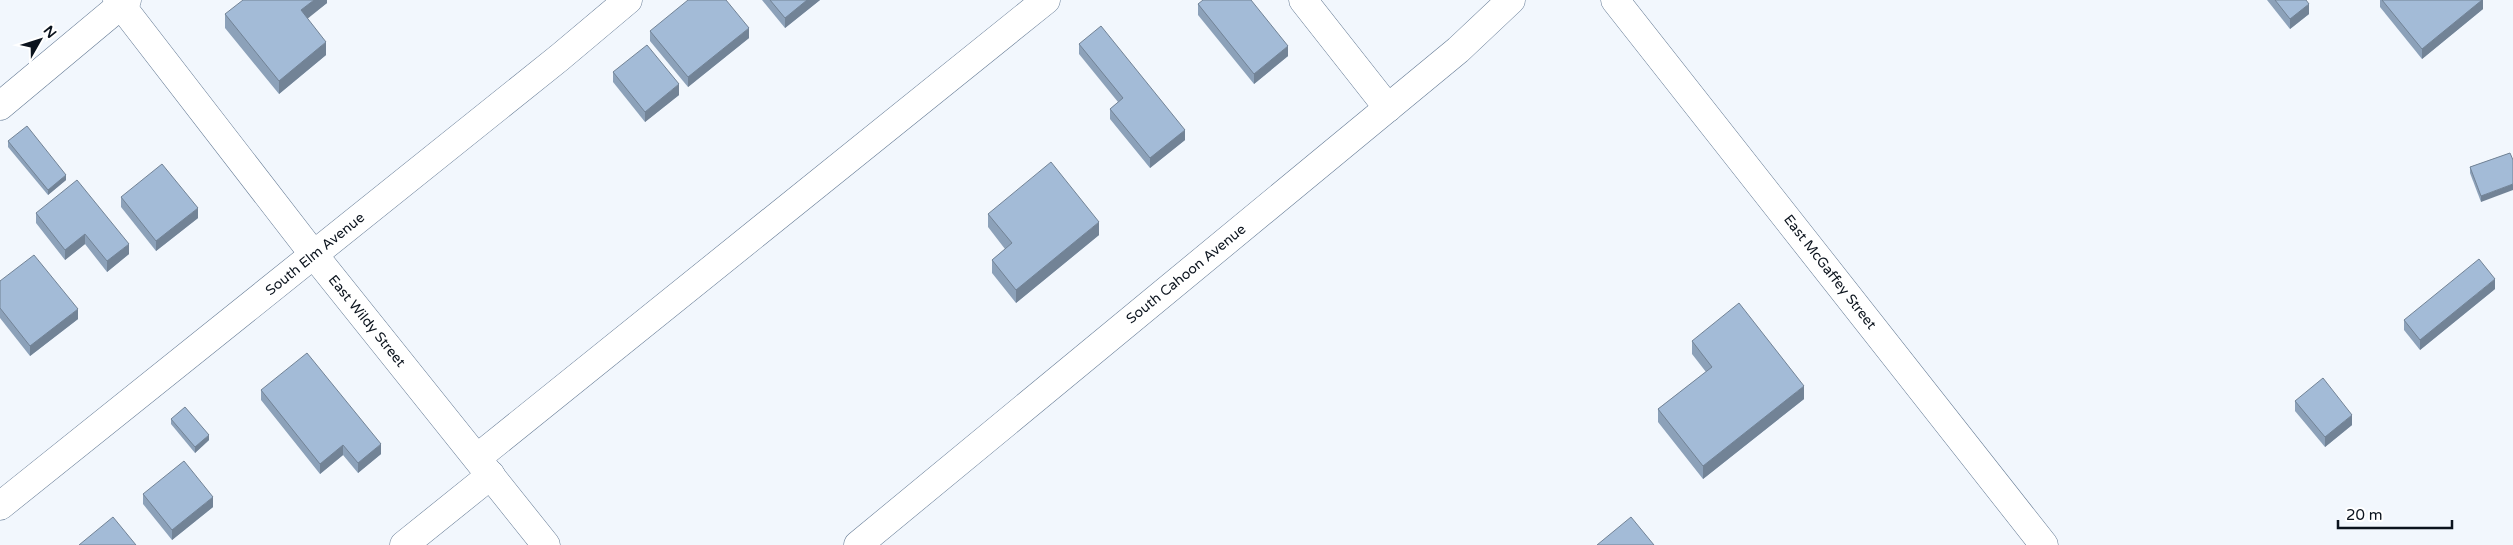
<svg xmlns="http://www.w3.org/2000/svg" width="2513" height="545" font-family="'Varela Round',sans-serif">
<rect width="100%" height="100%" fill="#f2f7fd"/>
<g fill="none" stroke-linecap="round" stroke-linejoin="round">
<defs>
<g id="minor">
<path d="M 117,0 L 314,255 L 546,545"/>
<path d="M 1303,0 L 1388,108"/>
<path d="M 0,106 L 127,0"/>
<path d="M 477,458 L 1046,0"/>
<path d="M 0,506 L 559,58 L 628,0"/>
<path d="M 404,545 L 491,475"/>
<path d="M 858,545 L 1458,50 L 1511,0"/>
</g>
<path id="major" d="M 1615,0 L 2044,545"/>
</defs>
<use href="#minor" stroke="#647a94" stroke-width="29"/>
<use href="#major" stroke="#647a94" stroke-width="29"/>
<use href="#minor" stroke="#fff" stroke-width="28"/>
<use href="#major" stroke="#fff" stroke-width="28"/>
</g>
<g fill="#8ca1b9">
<path d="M 327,0 L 327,3 L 307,18 L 326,55 L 279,94 L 225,28 L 225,14 Z"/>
<path d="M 762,0 L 820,0 L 785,28 Z"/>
<path d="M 2267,0 L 2306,0 L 2309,14 L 2290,29 Z"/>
<path d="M 2380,0 L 2483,0 L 2483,9 L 2422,59 L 2380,7 Z"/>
<path d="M 1198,4 L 1288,56 L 1254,84 L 1198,15 Z"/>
<path d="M 650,31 L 749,38 L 688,87 L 650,41 Z"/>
<path d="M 1079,44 L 1185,140 L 1150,168 L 1110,119 L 1110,109 L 1118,102 L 1079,54 Z"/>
<path d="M 613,72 L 679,95 L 645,122 L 613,82 Z"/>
<path d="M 8,141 L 66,180 L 48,195 L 8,147 Z"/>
<path d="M 2510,153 L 2481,202 L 2470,173 L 2470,167 Z"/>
<path d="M 121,197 L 198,218 L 156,251 L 121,207 Z"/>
<path d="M 36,213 L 129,254 L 107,272 L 85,244 L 65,260 L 36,223 Z"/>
<path d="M 988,214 L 1099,235 L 1016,303 L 992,273 L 992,260 L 1005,249 L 988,227 Z"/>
<path d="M 0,281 L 78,319 L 30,356 L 0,318 Z"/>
<path d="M 2495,289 L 2420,350 L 2404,330 L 2404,320 Z"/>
<path d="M 1692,341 L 1804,399 L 1703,479 L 1658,422 L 1658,409 L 1706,372 L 1692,354 Z"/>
<path d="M 261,390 L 381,454 L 358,473 L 343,455 L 320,474 L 261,400 Z"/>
<path d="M 2295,401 L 2352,425 L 2325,447 L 2295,411 Z"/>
<path d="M 171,419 L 209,440 L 195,453 L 171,424 Z"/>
<path d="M 143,494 L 213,507 L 172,540 L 143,504 Z"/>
</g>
<g fill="#728396">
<path d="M 314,0 L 327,0 L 327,3 L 301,24 L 301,10 Z"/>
<path d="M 807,0 L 820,0 L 785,28 L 785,18 Z"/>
<path d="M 2482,0 L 2483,0 L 2483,9 L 2422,59 L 2422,49 Z"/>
<path d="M 2309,4 L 2309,14 L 2290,29 L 2290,19 Z"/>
<path d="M 749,28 L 749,38 L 688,87 L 688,77 Z"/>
<path d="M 326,42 L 326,55 L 279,94 L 279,81 Z"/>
<path d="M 1288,46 L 1288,56 L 1254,84 L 1254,74 Z"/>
<path d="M 679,84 L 679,95 L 645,122 L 645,112 Z"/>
<path d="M 1185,130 L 1185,140 L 1150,168 L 1150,158 Z"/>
<path d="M 66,175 L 66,180 L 48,195 L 48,190 Z"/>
<path d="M 2513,184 L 2513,190 L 2481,202 L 2481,196 Z"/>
<path d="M 198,208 L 198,218 L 156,251 L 156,241 Z"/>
<path d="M 1099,222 L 1099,235 L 1016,303 L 1016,290 Z"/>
<path d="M 85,234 L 85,244 L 65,260 L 65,250 Z"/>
<path d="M 129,244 L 129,254 L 107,272 L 107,261 Z"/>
<path d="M 2495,279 L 2495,289 L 2420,350 L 2420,340 Z"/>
<path d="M 78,309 L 78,319 L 30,356 L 30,346 Z"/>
<path d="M 1804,386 L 1804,399 L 1703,479 L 1703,466 Z"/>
<path d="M 2352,415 L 2352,425 L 2325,447 L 2325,437 Z"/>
<path d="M 209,435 L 209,440 L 195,453 L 195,447 Z"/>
<path d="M 381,444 L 381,454 L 358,473 L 358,463 Z"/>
<path d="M 343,445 L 343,455 L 320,474 L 320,464 Z"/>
<path d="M 213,497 L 213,507 L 172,540 L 172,530 Z"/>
</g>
<g fill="#a3bbd7" stroke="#728396">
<path d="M 243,0 L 314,0 L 301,10 L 326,42 L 279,81 L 225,14 Z"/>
<path d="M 688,0 L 726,0 L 749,28 L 688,77 L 650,31 Z"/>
<path d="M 770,0 L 807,0 L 785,18 Z"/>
<path d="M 1203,0 L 1251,0 L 1288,46 L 1254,74 L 1198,4 Z"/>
<path d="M 2275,0 L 2306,0 L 2309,4 L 2290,19 Z"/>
<path d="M 2382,0 L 2482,0 L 2422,49 Z"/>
<path d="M 1101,26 L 1185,130 L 1150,158 L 1110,109 L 1123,98 L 1079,44 Z"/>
<path d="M 647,45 L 679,84 L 645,112 L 613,72 Z"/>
<path d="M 27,126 L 66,175 L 48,190 L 8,141 Z"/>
<path d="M 2510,153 L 2513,160 L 2513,184 L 2481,196 L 2470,167 Z"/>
<path d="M 1051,162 L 1099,222 L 1016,290 L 992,260 L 1012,243 L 988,214 Z"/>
<path d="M 162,164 L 198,208 L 156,241 L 121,197 Z"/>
<path d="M 77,180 L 129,244 L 107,261 L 85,234 L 65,250 L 36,213 Z"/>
<path d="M 34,255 L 78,309 L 30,346 L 0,308 L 0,281 Z"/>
<path d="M 2479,259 L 2495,279 L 2420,340 L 2404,320 Z"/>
<path d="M 1739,303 L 1804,386 L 1703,466 L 1658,409 L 1712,367 L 1692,341 Z"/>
<path d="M 307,353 L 381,444 L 358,463 L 343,445 L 320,464 L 261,390 Z"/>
<path d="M 2323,378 L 2352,415 L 2325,437 L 2295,401 Z"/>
<path d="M 185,407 L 209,435 L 195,447 L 171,419 Z"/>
<path d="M 184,461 L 213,497 L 172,530 L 143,494 Z"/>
<path d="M 113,517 L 136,545 L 79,545 Z"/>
<path d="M 1631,517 L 1654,545 L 1597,545 Z"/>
</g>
<g text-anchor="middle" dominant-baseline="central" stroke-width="4" stroke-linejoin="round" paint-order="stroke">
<g font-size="14" fill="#0b131d" stroke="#fff">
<text transform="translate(315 254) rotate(-39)">South Elm Avenue</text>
<text transform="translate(1830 272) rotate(52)">East McGaffey Street</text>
<text transform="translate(1186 274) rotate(-39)">South Cahoon Avenue</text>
<text transform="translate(367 321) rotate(51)">East Wildy Street</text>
</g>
</g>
<g transform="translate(40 40) rotate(51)" stroke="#ffffff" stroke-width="4" paint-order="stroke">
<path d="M0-4L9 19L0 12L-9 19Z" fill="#0b131d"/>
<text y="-8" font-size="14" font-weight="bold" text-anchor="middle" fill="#0b131d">N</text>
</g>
<path d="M2338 520v8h114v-8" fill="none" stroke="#0b131d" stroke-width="2.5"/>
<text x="2346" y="520" font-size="15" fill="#0b131d" stroke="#ffffff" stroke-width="4" paint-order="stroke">20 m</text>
</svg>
